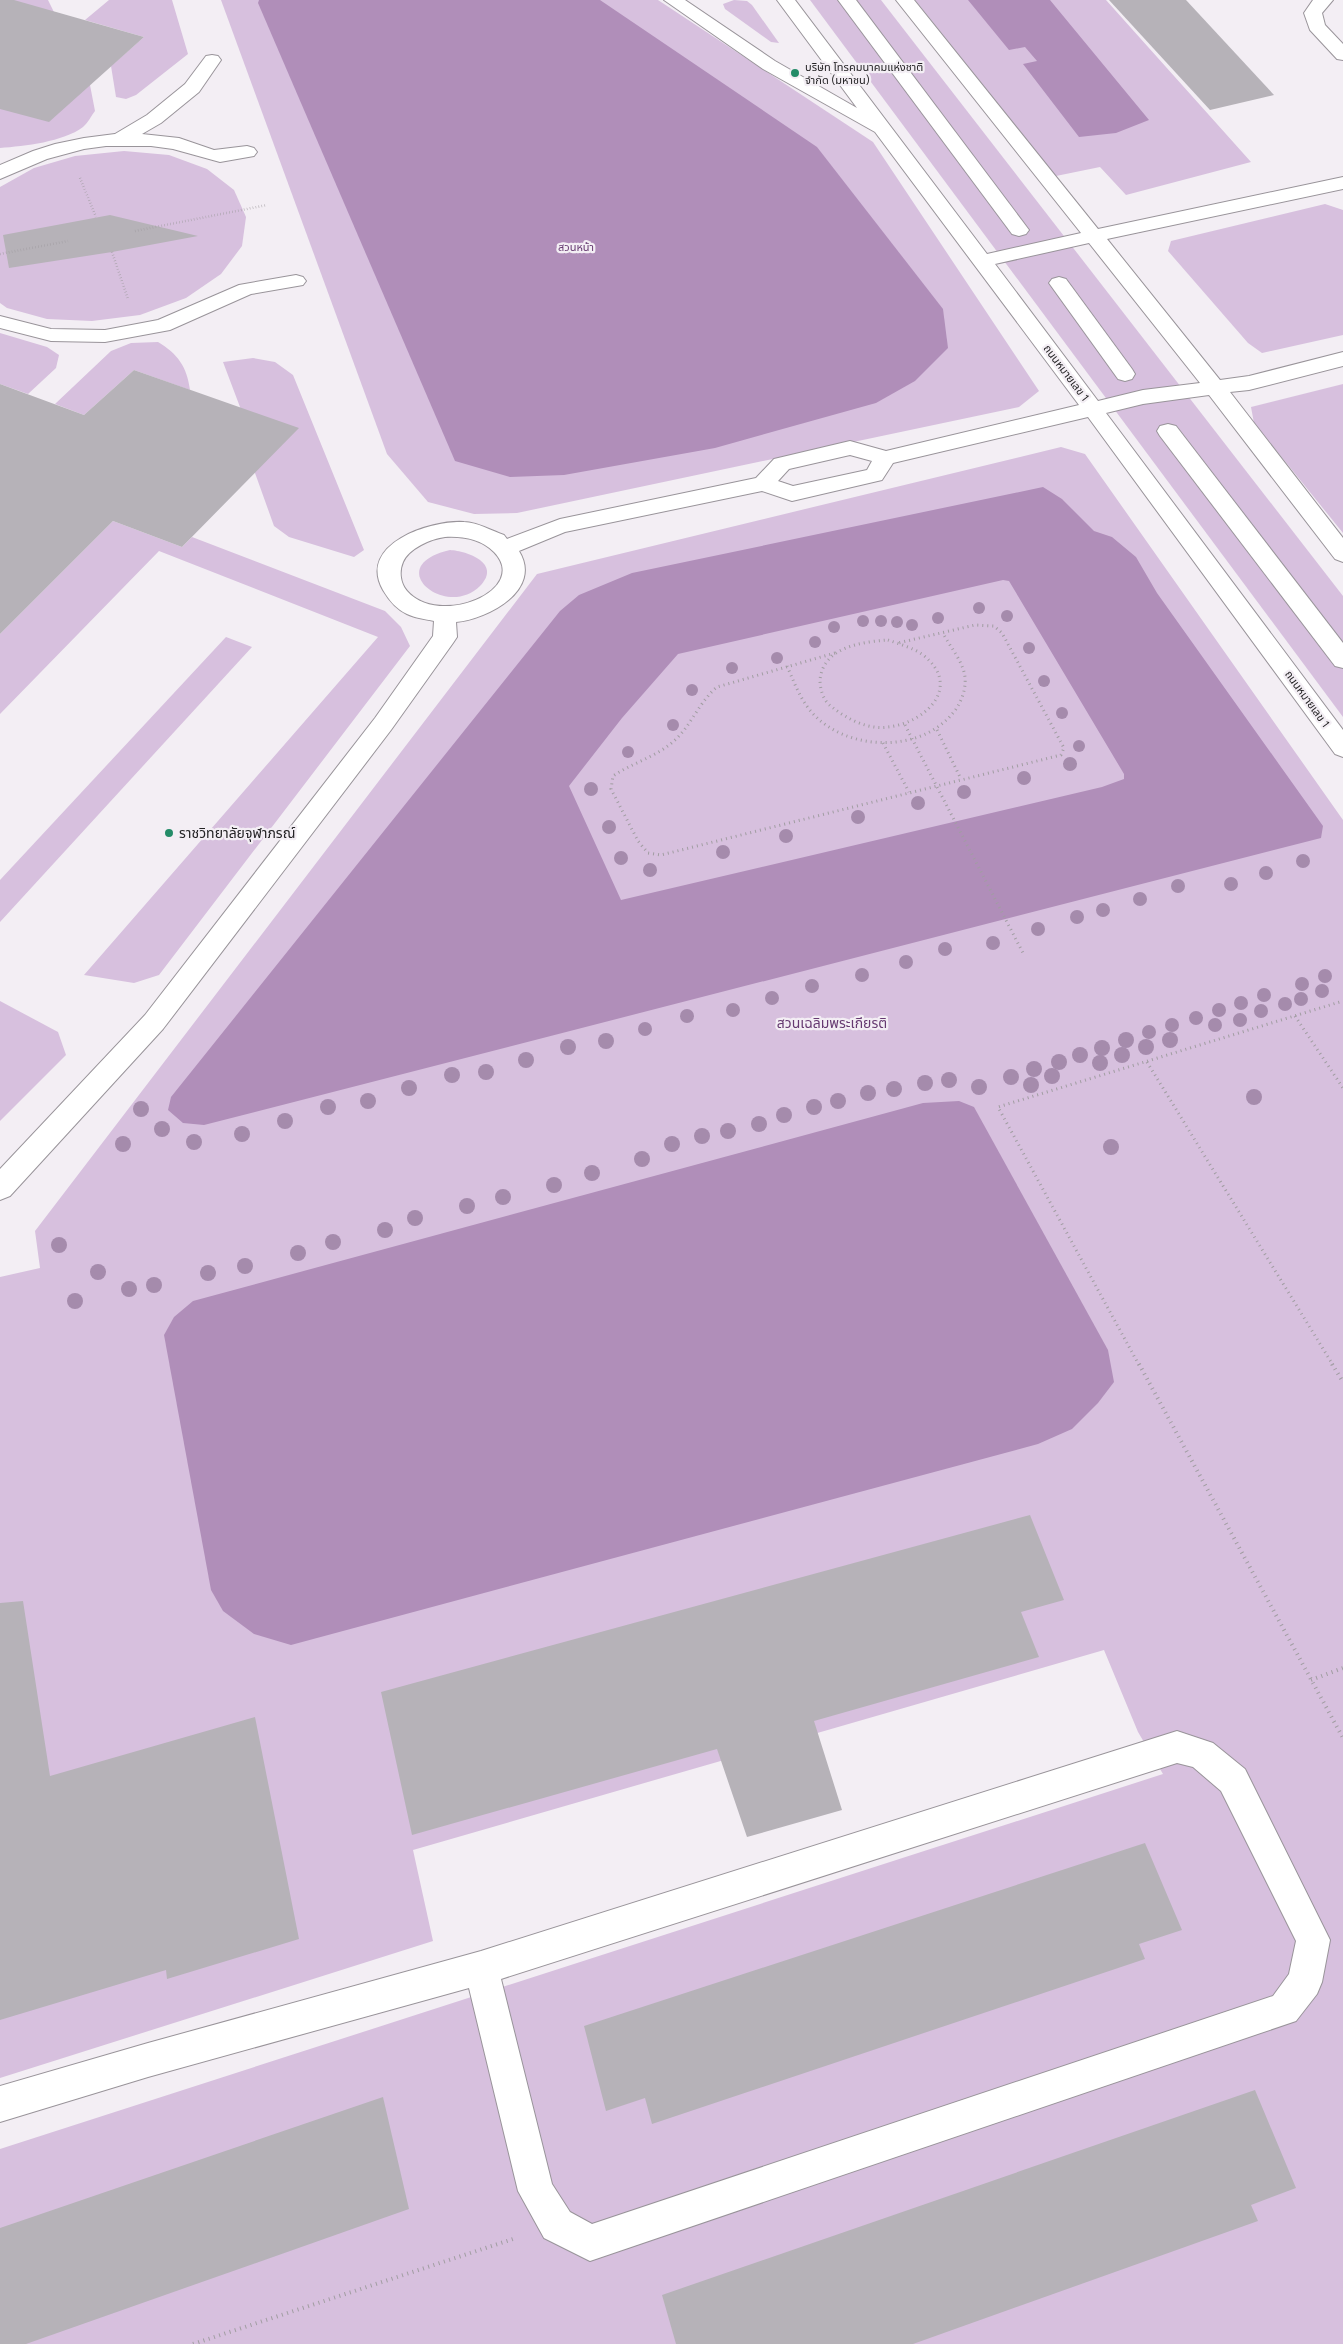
<svg xmlns="http://www.w3.org/2000/svg" width="1343" height="2344" font-family="Figtree,'Noto Sans Thai',sans-serif">
<rect width="100%" height="100%" fill="#f3eef4"/>
<g fill="#d7c0de">
<path d="M 0,0 L 48,0 L 90,85 L 95,111 C 91,116 88,123 83,127 C 63,142 25,146 0,148 Z"/>
<path d="M 109,0 L 172,0 L 188,54 L 136,95 L 126,99 L 116,97 L 111,66 L 144,37 L 85,20 Z"/>
<path d="M 221,0 L 658,0 L 873,142 L 1039,391 L 1019,407 L 517,513 L 474,514 L 428,502 L 387,454 Z"/>
<path d="M 734,0 L 747,1 L 752,5 L 779,43 L 771,42 L 725,9 L 723,4 Z"/>
<path d="M 810,0 L 881,0 L 1343,596 L 1343,717 Z"/>
<path d="M 915,0 L 1106,0 L 1251,162 L 1126,195 L 1100,167 L 1056,176 Z"/>
<path d="M 124,151 L 169,155 L 207,169 L 234,190 L 246,217 L 242,246 L 221,274 L 186,298 L 140,315 L 92,321 L 47,319 L 7,308 L 0,303 L 0,187 L 34,168 L 75,156 Z"/>
<path d="M 1325,204 L 1343,210 L 1343,335 L 1262,353 L 1248,343 L 1168,251 L 1171,241 Z"/>
<path d="M 0,333 L 47,347 L 59,355 L 56,368 L 28,394 L 0,384 Z"/>
<path d="M 158,342 C 178,354 187,367 190,390 L 134,370 L 84,415 L 55,404 L 111,351 L 131,343 Z"/>
<path d="M 253,358 L 275,362 L 293,375 L 364,550 L 354,557 L 289,537 L 274,526 L 255,473 L 240,407 L 223,362 Z"/>
<path d="M 1343,384 L 1343,533 L 1254,423 L 1251,407 Z"/>
<path d="M 1061,447 L 1085,454 L 1343,820 L 1343,2344 L 0,2344 L 0,2149 L 1163,1774 L 1138,1732 L 1104,1650 L 413,1850 L 433,1941 L 0,2078 L 0,1277 L 40,1268 L 35,1231 L 537,574 Z"/>
<path d="M 113,521 L 182,547 L 192,537 L 385,611 L 401,627 L 410,646 L 159,975 L 134,983 L 84,975 L 378,637 L 159,551 L 0,714 L 0,634 Z"/>
<path d="M 450,550 C 467,551 502,563 480,586 C 446,620 380,566 450,550 Z"/>
<path d="M 226,637 L 252,647 L 0,922 L 0,880 Z"/>
<path d="M 0,1001 L 58,1032 L 66,1055 L 0,1121 Z"/>
</g>
<g fill="#b08eb9" fill-rule="evenodd">
<path d="M 259,0 L 600,0 L 817,147 L 943,309 L 948,348 L 915,381 L 876,403 L 715,448 L 564,475 L 510,477 L 455,461 L 258,3 Z"/>
<path d="M 968,0 L 1050,0 L 1149,120 L 1116,133 L 1079,137 L 1023,64 L 1037,61 L 1025,47 L 1009,50 Z"/>
<path d="M 1043,487 L 1062,499 L 1094,531 L 1112,537 L 1136,557 L 1157,593 L 1323,826 L 1321,838 L 204,1125 L 183,1123 L 168,1110 L 171,1097 L 560,611 L 579,595 L 632,573 ZM 1003,580 L 1009,581 L 1124,774 L 1124,779 L 1102,787 L 621,900 L 569,786 L 622,718 L 678,654 Z"/>
<path d="M 959,1101 L 974,1107 L 1108,1350 L 1114,1382 L 1098,1403 L 1072,1429 L 1038,1444 L 291,1645 L 254,1634 L 223,1611 L 211,1590 L 164,1335 L 174,1317 L 193,1301 L 923,1103 Z"/>
</g>
<g fill="#b6b2b8">
<path d="M 0,0 L 14,0 L 144,37 L 49,122 L 0,109 Z"/>
<path d="M 1109,0 L 1186,0 L 1274,95 L 1210,110 Z"/>
<path d="M 110,215 L 198,236 L 112,252 L 9,268 L 3,235 Z"/>
<path d="M 134,370 L 299,428 L 182,547 L 113,521 L 0,634 L 0,384 L 84,415 Z"/>
<path d="M 1030,1515 L 1064,1600 L 1021,1612 L 1039,1657 L 814,1721 L 842,1810 L 747,1837 L 717,1749 L 412,1835 L 381,1692 Z"/>
<path d="M 23,1601 L 50,1776 L 255,1717 L 299,1939 L 167,1979 L 166,1970 L 0,2020 L 0,1603 Z"/>
<path d="M 1145,1843 L 1182,1930 L 1139,1944 L 1145,1959 L 652,2124 L 645,2098 L 606,2111 L 584,2026 Z"/>
<path d="M 1255,2090 L 1296,2188 L 1251,2205 L 1258,2221 L 913,2344 L 676,2344 L 662,2295 Z"/>
<path d="M 383,2097 L 409,2209 L 26,2344 L 0,2344 L 0,2228 Z"/>
</g>
<g fill="none" stroke-linecap="round" stroke-linejoin="round">
<defs>
<g id="minor">
<path d="M 664,0 L 685,0 L 775,61 L 857,108 L 777,0 L 795,0 L 987,254 L 1081,233 L 896,0 L 914,0 L 1098,229 L 1343,177 L 1343,189 L 1107,239 L 1220,380 L 1249,376 L 1343,352 L 1343,366 L 1249,390 L 1230,392 L 1343,538 L 1343,562 L 1335,559 L 1209,395 L 1143,404 L 1106,413 L 1343,730 L 1343,757 L 1335,754 L 1088,417 L 893,463 L 882,480 L 792,501 L 762,491 L 565,532 L 519,551 C 543,590 488,619 456,622 L 457,637 L 453,643 L 391,730 L 163,1029 L 10,1196 L 0,1200 L 0,1169 L 145,1015 L 375,718 L 433,636 L 434,621 C 425,619 415,618 407,614 C 396,609 389,600 383,590 C 357,544 430,520 464,522 C 477,522 492,531 504,535 L 507,539 L 560,519 L 756,478 L 774,459 L 850,441 L 886,451 L 1079,405 L 875,132 L 763,69 ZM 1089,243 L 1200,383 L 1143,390 L 1098,401 L 995,264 ZM 850,455 L 872,461 L 867,470 L 793,486 L 778,481 L 789,469 ZM 445,537 C 462,536 481,539 494,552 C 531,590 439,628 407,591 C 400,583 399,571 403,562 C 409,548 431,539 445,537 Z"/>
<path d="M 838,0 L 856,0 L 1026,226 L 1029,230 L 1026,234 L 1019,236 L 1012,234 Z"/>
<path d="M 1313,0 L 1333,0 L 1322,13 L 1325,25 L 1343,44 L 1343,60 L 1337,59 L 1310,30 L 1304,13 Z"/>
<path d="M 212,55 L 218,56 L 221,60 L 199,92 L 161,123 L 142,134 L 179,138 L 214,150 L 247,146 L 254,148 L 257,152 L 254,156 L 220,162 L 173,149 L 151,146 L 106,146 L 84,149 L 47,159 L 0,179 L 0,165 L 33,151 L 55,144 L 84,138 L 115,134 L 147,115 L 185,84 L 206,56 Z"/>
<path d="M 296,275 L 303,277 L 306,281 L 303,285 L 251,294 L 170,330 L 105,342 L 51,341 L 0,328 L 0,316 L 51,329 L 105,330 L 158,320 L 239,285 Z"/>
<path d="M 1059,277 L 1066,279 L 1132,369 L 1135,374 L 1132,379 L 1125,381 L 1118,379 L 1049,283 L 1052,279 Z"/>
<path d="M 1168,424 L 1176,426 L 1343,643 L 1343,668 L 1335,666 L 1160,436 L 1157,431 L 1160,426 Z"/>
<path d="M 1177,1731 L 1213,1743 L 1245,1769 L 1330,1940 L 1322,1982 L 1317,1994 L 1296,2021 L 590,2261 L 544,2238 L 518,2191 L 469,1988 L 148,2077 L 0,2122 L 0,2086 L 148,2043 L 481,1951 ZM 1177,1763 L 1193,1767 L 1221,1791 L 1296,1941 L 1289,1974 L 1273,1996 L 592,2224 L 570,2212 L 552,2184 L 501,1979 Z"/>
</g>
</defs>
<use href="#minor" stroke="#99949a" stroke-width="2"/>
<g stroke="#a19da2" stroke-width="2.5" stroke-dasharray="0.5 2.5" stroke-linecap="butt">
<path d="M 80,178 L 96,217"/>
<path d="M 135,231 L 267,205"/>
<path d="M 112,252 L 128,299"/>
<path d="M 0,254 L 68,241"/>
</g>
<g stroke="#a19da2" stroke-width="3" stroke-dasharray="1 4" stroke-linecap="butt">
<path d="M 888,640 C 899,644 914,648 923,655 C 963,686 926,723 888,727 C 868,730 847,719 832,707 C 824,702 820,690 820,680 C 823,647 861,642 888,640 Z"/>
<path d="M 835,653 L 717,687 C 699,702 691,726 674,741 C 656,757 632,763 613,776 L 611,789 L 638,841 L 648,853 L 661,855 L 1061,755 L 1064,748 L 1002,633 L 994,626 L 975,625 L 898,643"/>
<path d="M 787,666 C 797,689 804,710 826,725 C 864,752 928,749 956,709 C 962,700 966,689 965,677 C 963,661 950,647 943,633"/>
<path d="M 905,725 L 1023,953"/>
<path d="M 937,730 L 961,779"/>
<path d="M 883,743 L 909,792"/>
<path d="M 1295,1016 L 1343,1088"/>
<path d="M 1147,1062 L 1333,1365"/>
<path d="M 1139,1365 L 998,1107 L 1343,1001"/>
</g>
<g stroke="#a19da2" stroke-width="4" stroke-dasharray="1 4.5" stroke-linecap="butt">
<path d="M 1139,1364 L 1343,1738"/>
<path d="M 1332,1364 L 1343,1382"/>
<path d="M 1311,1680 L 1343,1668"/>
<path d="M 193,2344 L 513,2239"/>
</g>
<use href="#minor" fill="#fff" fill-rule="evenodd"/>
</g>
<g fill="#a58bac">
<circle cx="979" cy="608" r="6"/>
<circle cx="1007" cy="616" r="6"/>
<circle cx="938" cy="618" r="6"/>
<circle cx="863" cy="621" r="6"/>
<circle cx="881" cy="621" r="6"/>
<circle cx="897" cy="622" r="6"/>
<circle cx="912" cy="625" r="6"/>
<circle cx="834" cy="627" r="6"/>
<circle cx="815" cy="642" r="6"/>
<circle cx="1029" cy="648" r="6"/>
<circle cx="777" cy="658" r="6"/>
<circle cx="732" cy="668" r="6"/>
<circle cx="1044" cy="681" r="6"/>
<circle cx="692" cy="690" r="6"/>
<circle cx="1062" cy="713" r="6"/>
<circle cx="673" cy="725" r="6"/>
<circle cx="1079" cy="746" r="6"/>
<circle cx="628" cy="752" r="6"/>
<circle cx="1070" cy="764" r="7"/>
<circle cx="1024" cy="778" r="7"/>
<circle cx="591" cy="789" r="7"/>
<circle cx="964" cy="792" r="7"/>
<circle cx="918" cy="803" r="7"/>
<circle cx="858" cy="817" r="7"/>
<circle cx="609" cy="827" r="7"/>
<circle cx="786" cy="836" r="7"/>
<circle cx="723" cy="852" r="7"/>
<circle cx="621" cy="858" r="7"/>
<circle cx="1303" cy="861" r="7"/>
<circle cx="650" cy="870" r="7"/>
<circle cx="1266" cy="873" r="7"/>
<circle cx="1231" cy="884" r="7"/>
<circle cx="1178" cy="886" r="7"/>
<circle cx="1140" cy="899" r="7"/>
<circle cx="1103" cy="910" r="7"/>
<circle cx="1077" cy="917" r="7"/>
<circle cx="1038" cy="929" r="7"/>
<circle cx="993" cy="943" r="7"/>
<circle cx="945" cy="949" r="7"/>
<circle cx="906" cy="962" r="7"/>
<circle cx="862" cy="975" r="7"/>
<circle cx="1325" cy="976" r="7"/>
<circle cx="1302" cy="984" r="7"/>
<circle cx="812" cy="986" r="7"/>
<circle cx="1322" cy="991" r="7"/>
<circle cx="1264" cy="995" r="7"/>
<circle cx="772" cy="998" r="7"/>
<circle cx="1301" cy="999" r="7"/>
<circle cx="1241" cy="1003" r="7"/>
<circle cx="1285" cy="1004" r="7"/>
<circle cx="733" cy="1010" r="7"/>
<circle cx="1219" cy="1010" r="7"/>
<circle cx="1261" cy="1011" r="7"/>
<circle cx="687" cy="1016" r="7"/>
<circle cx="1196" cy="1018" r="7"/>
<circle cx="1240" cy="1020" r="7"/>
<circle cx="1172" cy="1025" r="7"/>
<circle cx="1215" cy="1025" r="7"/>
<circle cx="645" cy="1029" r="7"/>
<circle cx="1149" cy="1032" r="7"/>
<circle cx="1126" cy="1040" r="8"/>
<circle cx="1170" cy="1040" r="8"/>
<circle cx="606" cy="1041" r="8"/>
<circle cx="568" cy="1047" r="8"/>
<circle cx="1146" cy="1047" r="8"/>
<circle cx="1102" cy="1048" r="8"/>
<circle cx="1080" cy="1055" r="8"/>
<circle cx="1122" cy="1055" r="8"/>
<circle cx="526" cy="1060" r="8"/>
<circle cx="1059" cy="1062" r="8"/>
<circle cx="1100" cy="1063" r="8"/>
<circle cx="1034" cy="1069" r="8"/>
<circle cx="486" cy="1072" r="8"/>
<circle cx="452" cy="1075" r="8"/>
<circle cx="1052" cy="1076" r="8"/>
<circle cx="1011" cy="1077" r="8"/>
<circle cx="949" cy="1080" r="8"/>
<circle cx="925" cy="1083" r="8"/>
<circle cx="1031" cy="1085" r="8"/>
<circle cx="979" cy="1087" r="8"/>
<circle cx="409" cy="1088" r="8"/>
<circle cx="894" cy="1089" r="8"/>
<circle cx="868" cy="1093" r="8"/>
<circle cx="1254" cy="1097" r="8"/>
<circle cx="368" cy="1101" r="8"/>
<circle cx="838" cy="1101" r="8"/>
<circle cx="328" cy="1107" r="8"/>
<circle cx="814" cy="1107" r="8"/>
<circle cx="141" cy="1109" r="8"/>
<circle cx="784" cy="1115" r="8"/>
<circle cx="285" cy="1121" r="8"/>
<circle cx="759" cy="1124" r="8"/>
<circle cx="162" cy="1129" r="8"/>
<circle cx="728" cy="1131" r="8"/>
<circle cx="242" cy="1134" r="8"/>
<circle cx="702" cy="1136" r="8"/>
<circle cx="194" cy="1142" r="8"/>
<circle cx="123" cy="1144" r="8"/>
<circle cx="672" cy="1144" r="8"/>
<circle cx="1111" cy="1147" r="8"/>
<circle cx="642" cy="1159" r="8"/>
<circle cx="592" cy="1173" r="8"/>
<circle cx="554" cy="1185" r="8"/>
<circle cx="503" cy="1197" r="8"/>
<circle cx="467" cy="1206" r="8"/>
<circle cx="415" cy="1218" r="8"/>
<circle cx="385" cy="1230" r="8"/>
<circle cx="333" cy="1242" r="8"/>
<circle cx="59" cy="1245" r="8"/>
<circle cx="298" cy="1253" r="8"/>
<circle cx="245" cy="1266" r="8"/>
<circle cx="98" cy="1272" r="8"/>
<circle cx="208" cy="1273" r="8"/>
<circle cx="154" cy="1285" r="8"/>
<circle cx="129" cy="1289" r="8"/>
<circle cx="75" cy="1301" r="8"/>
</g>
<g fill="#248c68" stroke="#f3eef4" stroke-width="2">
<circle cx="795" cy="73" r="5"/>
<circle cx="169" cy="833" r="5"/>
</g>
<g text-anchor="middle" dominant-baseline="central" stroke-width="4.5" stroke-linejoin="round" paint-order="stroke">
<g font-size="11" fill="#242325" stroke="#f3eef4" text-anchor="start">
<text x="805" y="67">บริษัท โทรคมนาคมแห่งชาติ<tspan x="805" dy="13">จำกัด (มหาชน)</tspan></text>
</g>
<g font-size="11" fill="#663a71" stroke="#f3eef4">
<text x="576" y="247">สวนหน้า</text>
</g>
<g font-size="11" fill="#242325" stroke="#f3eef4">
<text transform="translate(1066 373) rotate(53)">ถนนหมายเลข 1</text>
<text transform="translate(1307 699) rotate(54)">ถนนหมายเลข 1</text>
</g>
<g font-size="14" fill="#242325" stroke="#f3eef4" text-anchor="start">
<text x="179" y="833">ราชวิทยาลัยจุฬาภรณ์</text>
</g>
<g font-size="14" fill="#663a71" stroke="#f3eef4">
<text x="832" y="1023">สวนเฉลิมพระเกียรติ</text>
</g>
</g>
</svg>
